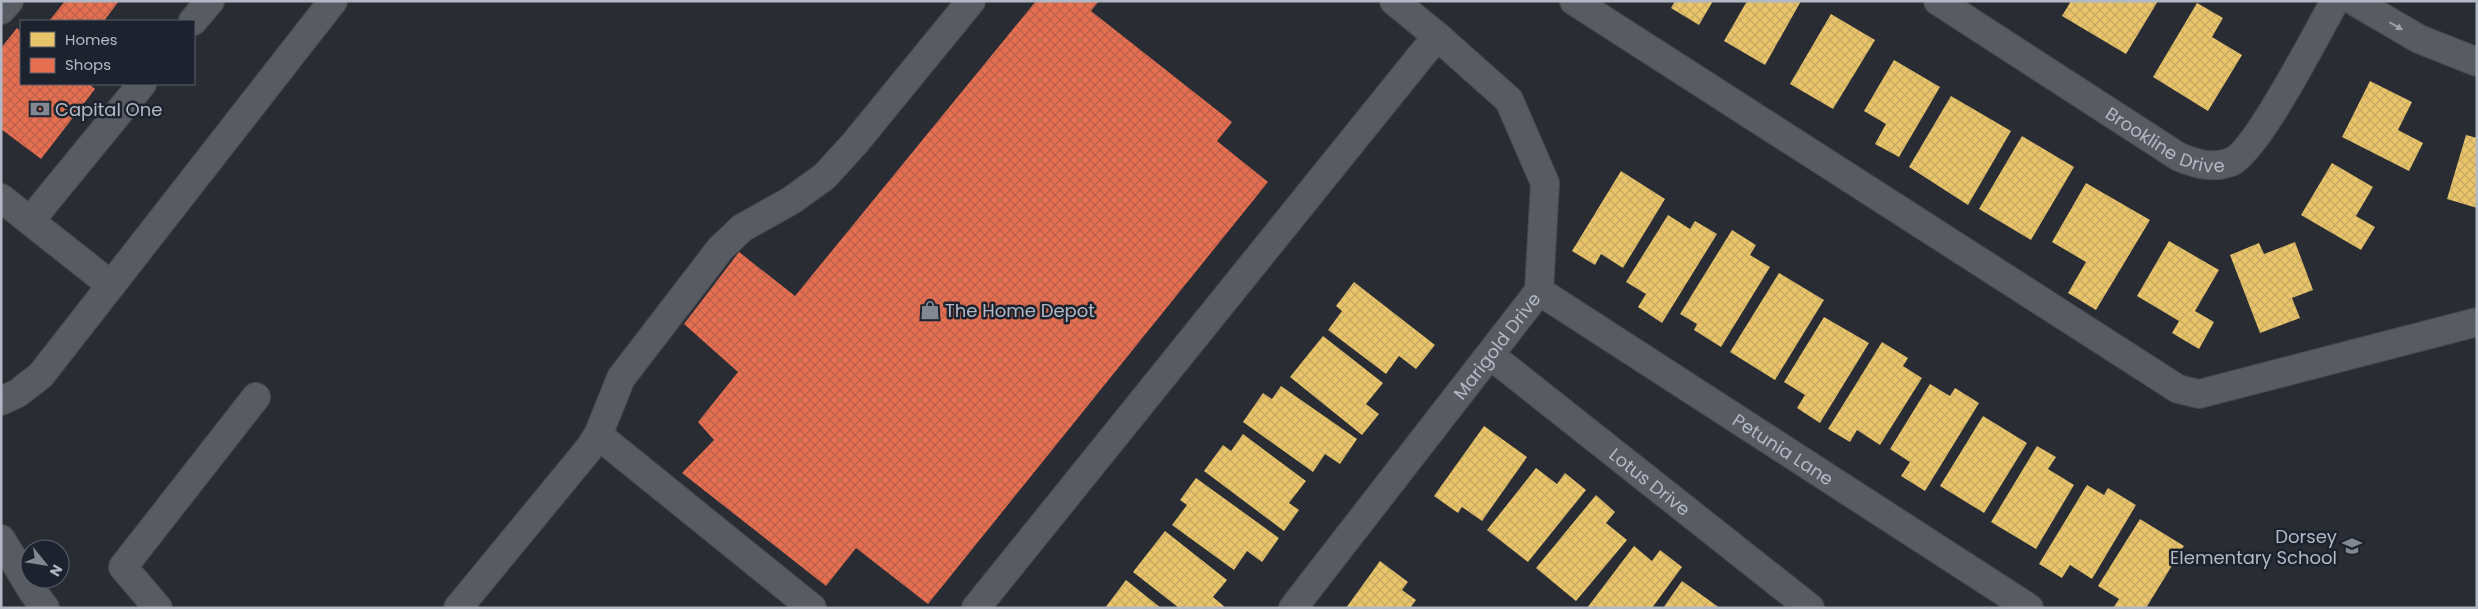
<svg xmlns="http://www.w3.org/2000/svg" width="2478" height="609" font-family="Poppins,sans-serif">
<defs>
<pattern id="homes-cross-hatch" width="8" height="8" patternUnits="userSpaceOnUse" patternTransform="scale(1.25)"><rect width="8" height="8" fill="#e9c46a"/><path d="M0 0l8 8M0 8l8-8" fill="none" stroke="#c5a861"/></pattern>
<pattern id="shops-cross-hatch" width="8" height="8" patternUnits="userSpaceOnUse" patternTransform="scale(1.25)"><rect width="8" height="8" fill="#e76f51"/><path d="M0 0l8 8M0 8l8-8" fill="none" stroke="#ba614c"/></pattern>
</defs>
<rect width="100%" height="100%" fill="#292d33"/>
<g fill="url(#homes-cross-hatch)">
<path d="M 1675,1 L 1713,1 L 1699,25 L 1671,8 Z"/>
<path d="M 1747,1 L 1801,1 L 1765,65 L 1724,41 Z"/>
<path d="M 2071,1 L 2158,1 L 2126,54 L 2062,16 Z"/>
<path d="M 2197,3 L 2223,18 L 2212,37 L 2242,55 L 2208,111 L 2153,77 Z"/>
<path d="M 1831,14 L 1875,40 L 1833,109 L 1790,84 Z"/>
<path d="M 1894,60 L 1940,87 L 1899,157 L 1875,144 L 1886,124 L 1864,111 Z"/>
<path d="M 2370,81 L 2412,102 L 2398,130 L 2423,143 L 2409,171 L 2342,137 Z"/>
<path d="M 1951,96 L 2011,131 L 1968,205 L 1909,167 Z"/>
<path d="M 2466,135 L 2477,138 L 2477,208 L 2447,199 Z"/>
<path d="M 2022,136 L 2074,167 L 2031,240 L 1979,209 Z"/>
<path d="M 2332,163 L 2373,187 L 2356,216 L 2375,227 L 2361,250 L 2301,215 Z"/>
<path d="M 1621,171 L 1665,199 L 1623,268 L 1601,254 L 1595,265 L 1572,251 Z"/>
<path d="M 2086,183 L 2150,220 L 2096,310 L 2068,293 L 2086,262 L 2052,242 Z"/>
<path d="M 1668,215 L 1690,229 L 1695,221 L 1717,234 L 1662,323 L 1638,307 L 1646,294 L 1626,282 Z"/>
<path d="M 1732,230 L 1756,245 L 1750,255 L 1770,267 L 1721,347 L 1694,330 L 1697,324 L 1680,314 Z"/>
<path d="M 2169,241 L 2219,270 L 2195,311 L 2214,322 L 2199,349 L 2172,333 L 2179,321 L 2137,296 Z"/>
<path d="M 2295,242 L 2313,290 L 2292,298 L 2300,318 L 2260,333 L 2230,255 L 2259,243 L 2264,254 Z"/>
<path d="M 1779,273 L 1824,300 L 1775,380 L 1730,352 Z"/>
<path d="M 1354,282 L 1435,345 L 1416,369 L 1399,356 L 1386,374 L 1328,330 L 1342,311 L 1336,306 Z"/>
<path d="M 1824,317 L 1869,343 L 1820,423 L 1797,408 L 1805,395 L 1784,382 Z"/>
<path d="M 1323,336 L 1383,383 L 1366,404 L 1379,414 L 1362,435 L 1290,377 Z"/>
<path d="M 1882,342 L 1908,358 L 1903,366 L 1922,378 L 1880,445 L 1857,430 L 1850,442 L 1828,429 Z"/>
<path d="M 1930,384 L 1950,396 L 1955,388 L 1979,403 L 1925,491 L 1901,476 L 1910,462 L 1890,449 Z"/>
<path d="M 1281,386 L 1357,439 L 1340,464 L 1325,454 L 1313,472 L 1243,422 L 1263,393 L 1272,399 Z"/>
<path d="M 1983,416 L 2027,443 L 1984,513 L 1940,486 Z"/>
<path d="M 1484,426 L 1527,457 L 1482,521 L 1462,507 L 1458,513 L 1434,496 Z"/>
<path d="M 1243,434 L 1306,481 L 1289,503 L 1299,510 L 1284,531 L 1204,471 L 1223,445 L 1231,451 Z"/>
<path d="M 2037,446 L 2056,457 L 2048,469 L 2074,485 L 2036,549 L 1991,522 Z"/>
<path d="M 1536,468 L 1557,484 L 1565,473 L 1586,490 L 1528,562 L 1487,530 Z"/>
<path d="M 1196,478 L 1279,538 L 1262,562 L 1247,551 L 1234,570 L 1172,525 L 1187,505 L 1180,500 Z"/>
<path d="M 2087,485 L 2104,495 L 2108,488 L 2136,505 L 2092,579 L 2070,565 L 2062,578 L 2039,564 Z"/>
<path d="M 1596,495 L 1615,512 L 1606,523 L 1627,540 L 1576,601 L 1536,568 Z"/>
<path d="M 2140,519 L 2184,546 L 2146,608 L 2113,608 L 2119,599 L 2098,586 Z"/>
<path d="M 1165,531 L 1227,580 L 1213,597 L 1226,608 L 1179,608 L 1133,572 Z"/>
<path d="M 1634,546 L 1652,561 L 1660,550 L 1682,567 L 1652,608 L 1587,608 Z"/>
<path d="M 1380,561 L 1408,582 L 1402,590 L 1416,600 L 1410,608 L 1346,608 Z"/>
<path d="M 1126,580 L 1161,608 L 1105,608 Z"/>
<path d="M 1682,581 L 1720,608 L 1663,608 Z"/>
</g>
<g fill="url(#shops-cross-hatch)">
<path d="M 65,1 L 119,1 L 104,21 L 49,21 Z"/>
<path d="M 1036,1 L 1099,1 L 1091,11 L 1232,122 L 1217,141 L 1268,182 L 928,604 L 856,548 L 826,586 L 682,473 L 714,440 L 698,422 L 738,372 L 684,324 L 739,252 L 795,296 Z"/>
<path d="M 17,28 L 21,32 L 21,84 L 89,84 L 95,89 L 41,159 L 1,129 L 1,48 Z"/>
</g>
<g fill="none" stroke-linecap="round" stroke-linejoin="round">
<defs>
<g id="minor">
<path d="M 1574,1 L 2178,389 L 2199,394 L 2477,322"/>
<path id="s1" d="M 1938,1 L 2179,157 C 2197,164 2212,169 2231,162 C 2257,151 2318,31 2335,1"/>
<path d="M 2354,1 L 2419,39 L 2477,62"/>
<path d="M 1,10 L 9,1"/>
<path d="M 193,21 L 210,1"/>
<path d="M 1,198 L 30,221 L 142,84"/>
<path d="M 30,221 L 111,285"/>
<path id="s2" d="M 1539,291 L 2029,608"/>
<path id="s3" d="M 1490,355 L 1810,608"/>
<path d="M 1,401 L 18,393 L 41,375 L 333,1"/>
<path d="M 598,435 L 812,608"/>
<path d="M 1,539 L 33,592 L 45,608"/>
<path d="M 158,608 L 123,567 L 256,397"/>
<path d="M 458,608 L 588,450 L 598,435 L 621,378 L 720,249 L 742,228 L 792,200 L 825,176 L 855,143 L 971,1"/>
<path d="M 976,608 L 1437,36"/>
<path id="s4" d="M 1293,608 L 1539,291 L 1545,183 L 1509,100 L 1437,36 L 1394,1"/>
</g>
</defs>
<use href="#minor" stroke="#46494e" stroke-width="30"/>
<use href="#minor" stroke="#585b62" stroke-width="28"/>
</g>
<defs><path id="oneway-solid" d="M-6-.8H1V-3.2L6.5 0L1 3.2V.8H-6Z" transform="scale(1.25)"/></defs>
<use fill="#9ca2ac" href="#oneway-solid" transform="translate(2396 26) rotate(30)"/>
<defs>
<symbol id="bank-bare" viewBox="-9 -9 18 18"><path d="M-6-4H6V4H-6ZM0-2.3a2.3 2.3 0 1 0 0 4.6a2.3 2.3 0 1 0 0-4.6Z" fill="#828892" stroke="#1c232e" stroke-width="2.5" paint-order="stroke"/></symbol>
<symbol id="shop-bare" viewBox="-9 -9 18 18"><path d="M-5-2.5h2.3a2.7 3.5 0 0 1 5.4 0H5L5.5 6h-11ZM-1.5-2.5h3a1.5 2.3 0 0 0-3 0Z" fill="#828892" stroke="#1c232e" stroke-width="2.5" paint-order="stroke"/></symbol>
<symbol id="school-bare" viewBox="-9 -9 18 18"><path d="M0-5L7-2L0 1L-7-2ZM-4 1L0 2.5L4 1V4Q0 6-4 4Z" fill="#828892" stroke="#1c232e" stroke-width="2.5" paint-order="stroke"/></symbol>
</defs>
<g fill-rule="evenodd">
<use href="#bank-bare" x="26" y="95" width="28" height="28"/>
<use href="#shop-bare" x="916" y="296" width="28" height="28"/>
<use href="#school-bare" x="2338" y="532" width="28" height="28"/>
</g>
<g text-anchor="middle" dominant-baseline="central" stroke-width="5" stroke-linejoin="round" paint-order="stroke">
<g font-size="18" fill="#b2b9c5" stroke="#1c232e" text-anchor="start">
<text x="55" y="109">Capital One</text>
<text x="945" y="310">The Home Depot</text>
<text x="2337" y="536" text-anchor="end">Dorsey<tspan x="2337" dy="21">Elementary School</tspan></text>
</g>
<g font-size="18" fill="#b2b9c5" stroke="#1c232e">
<text stroke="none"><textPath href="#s1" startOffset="268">Brookline Drive</textPath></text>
<text stroke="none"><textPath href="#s4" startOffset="332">Marigold Drive</textPath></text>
<text stroke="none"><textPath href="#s2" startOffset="291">Petunia Lane</textPath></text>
<text stroke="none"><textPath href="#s3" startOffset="204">Lotus Drive</textPath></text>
</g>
</g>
<rect width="2478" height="609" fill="none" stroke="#b2b9c5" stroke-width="5"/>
<rect x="20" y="20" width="175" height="65" fill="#1c232e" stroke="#585f6a"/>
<rect x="30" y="32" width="25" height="15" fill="#e9c46a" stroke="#585f6a"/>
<text x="65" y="45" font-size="15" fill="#b2b9c5">Homes</text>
<rect x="30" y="58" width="25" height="15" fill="#e76f51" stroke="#585f6a"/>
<text x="65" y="70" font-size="15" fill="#b2b9c5">Shops</text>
<g transform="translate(45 564) rotate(120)"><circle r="24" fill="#1c232e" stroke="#585f6a"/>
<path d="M0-4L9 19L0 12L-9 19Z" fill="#828892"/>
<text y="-8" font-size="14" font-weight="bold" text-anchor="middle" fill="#b2b9c5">N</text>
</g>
</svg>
